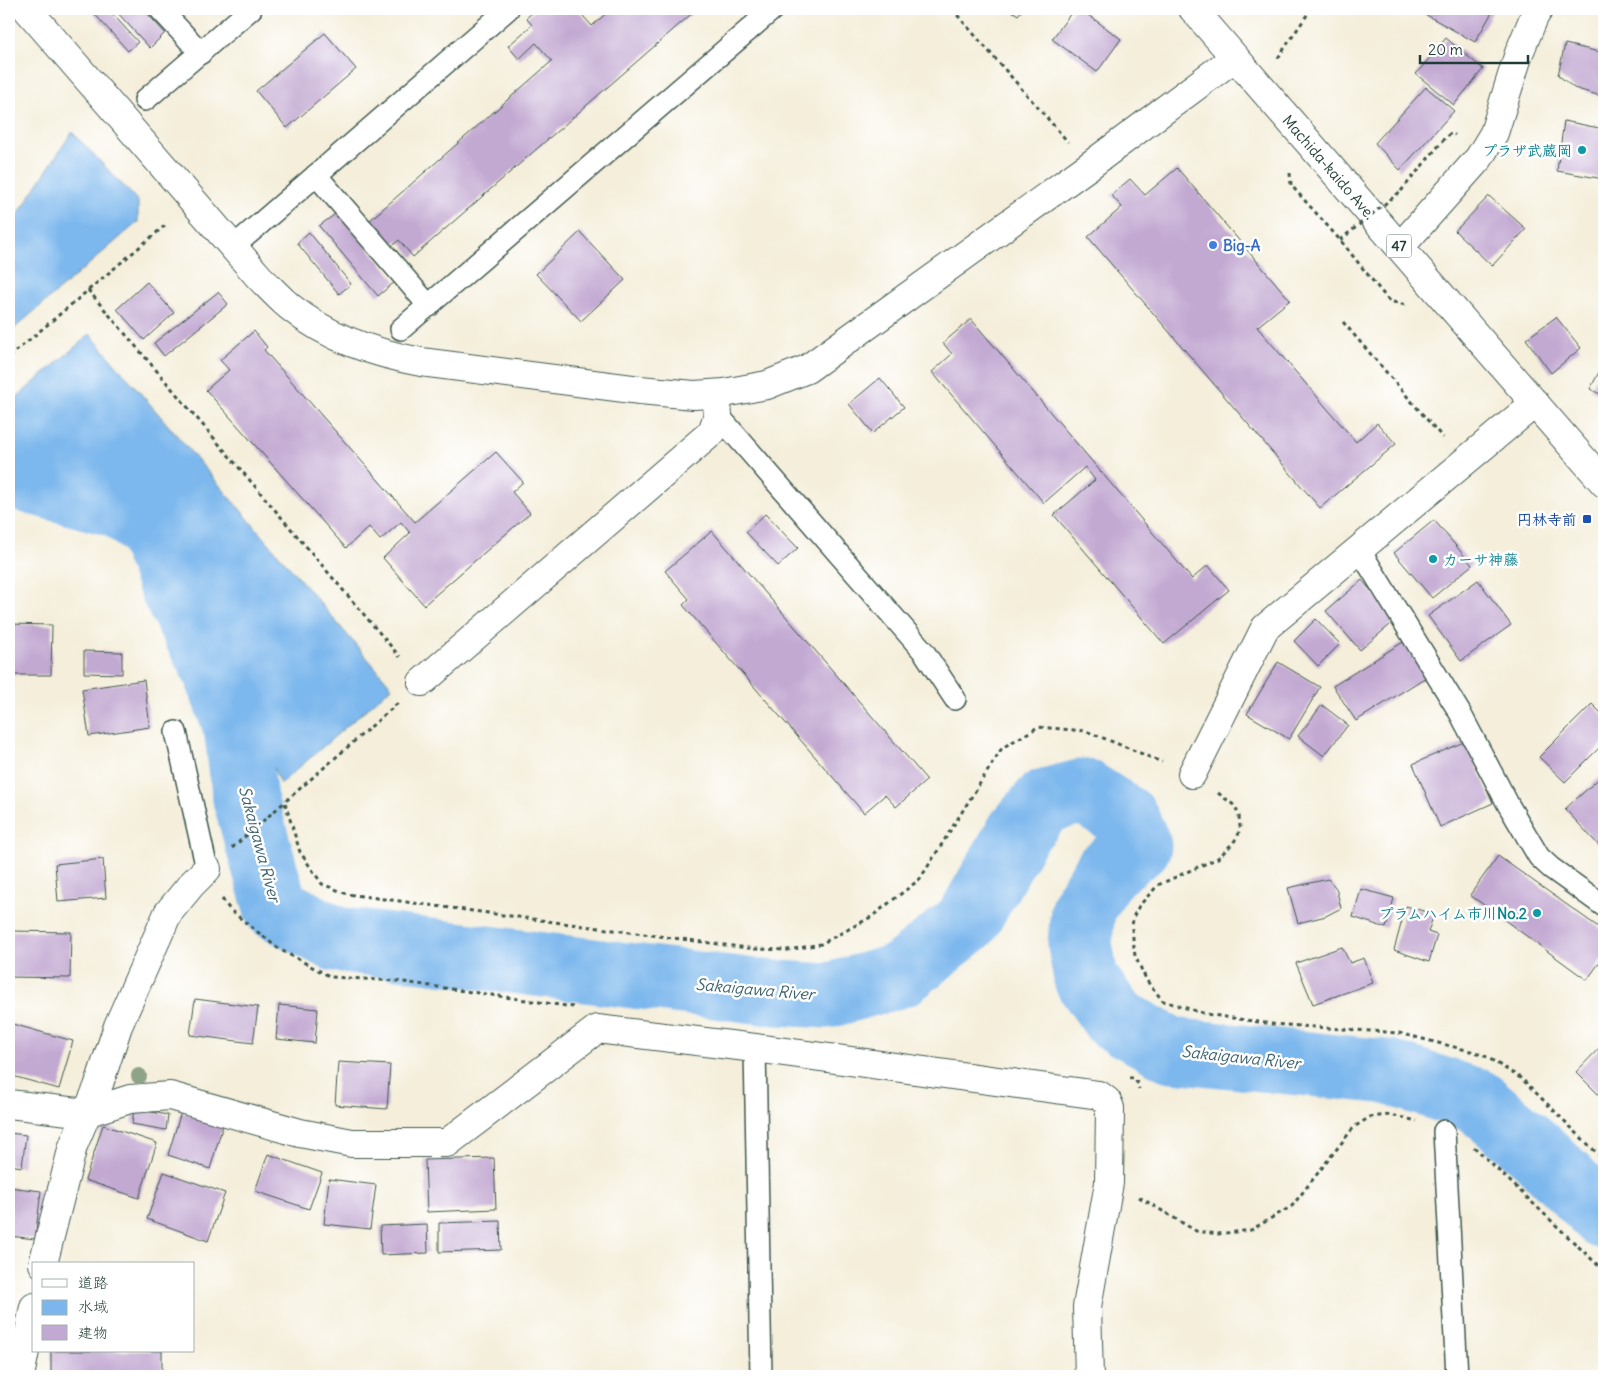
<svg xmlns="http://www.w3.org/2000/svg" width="1613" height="1385" font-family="Delius,'Klee One',sans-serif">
<rect width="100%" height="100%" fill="#fff"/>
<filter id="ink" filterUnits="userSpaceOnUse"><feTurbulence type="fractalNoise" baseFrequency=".02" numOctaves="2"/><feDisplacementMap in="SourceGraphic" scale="10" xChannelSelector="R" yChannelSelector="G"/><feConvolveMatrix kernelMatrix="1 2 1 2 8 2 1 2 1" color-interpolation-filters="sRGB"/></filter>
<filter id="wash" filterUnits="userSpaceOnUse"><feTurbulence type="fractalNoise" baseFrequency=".0096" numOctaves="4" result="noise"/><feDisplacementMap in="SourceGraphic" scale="20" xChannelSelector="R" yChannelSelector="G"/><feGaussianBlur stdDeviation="1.12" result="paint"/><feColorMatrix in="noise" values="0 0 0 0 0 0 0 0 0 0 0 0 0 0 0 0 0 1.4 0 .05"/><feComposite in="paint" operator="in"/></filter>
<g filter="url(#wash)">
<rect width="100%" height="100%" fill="#f4eeda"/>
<g fill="#7bb7ed" stroke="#4d7a90">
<path d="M 72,132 L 138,201 L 138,222 L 9,333 L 9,228 Z"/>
<path d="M 90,334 L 392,687 L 280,784 L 178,519 L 159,497 L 133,478 L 9,459 L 9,404 Z"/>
</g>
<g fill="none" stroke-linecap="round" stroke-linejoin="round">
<path stroke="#7bb7ed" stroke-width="65" d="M 9,476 L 120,506 L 149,530 L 173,590 L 215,671 L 236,728 L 245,799 L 276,908 L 335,939 L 763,992 L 827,996 L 901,975 L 967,922 L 1018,833 L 1045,801 L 1084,791 L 1126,818 L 1139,846 L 1106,871 L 1083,909 L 1080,944 L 1086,979 L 1114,1019 L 1172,1050 L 1388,1072 L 1477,1101 L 1537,1151 L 1604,1217"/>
</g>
<g id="blocks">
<g fill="#c2a9d2">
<path d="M 93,9 L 108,9 L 138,42 L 128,51 L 91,10 Z"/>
<path d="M 114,9 L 143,9 L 165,33 L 150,48 Z"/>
<path d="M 537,9 L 577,9 L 592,26 L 611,9 L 697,9 L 413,257 L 399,240 L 391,247 L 369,221 L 552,61 L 536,43 L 519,59 L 508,46 L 532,25 L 526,18 Z"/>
<path d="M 1009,9 L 1023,9 L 1018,15 Z"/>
<path d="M 1074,9 L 1080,9 L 1121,39 L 1097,72 L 1052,39 Z"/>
<path d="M 1423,9 L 1494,9 L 1475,42 L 1421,12 Z"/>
<path d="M 325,33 L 356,69 L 287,128 L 256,91 Z"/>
<path d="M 1446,38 L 1483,69 L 1454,105 L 1416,74 Z"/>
<path d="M 1565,44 L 1604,53 L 1604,97 L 1574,88 L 1558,75 Z"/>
<path d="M 1426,87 L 1454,111 L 1400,170 L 1375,143 Z"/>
<path d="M 1564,121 L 1604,129 L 1604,179 L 1557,171 Z"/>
<path d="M 1177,168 L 1290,300 L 1257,327 L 1356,442 L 1377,423 L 1396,444 L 1320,508 L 1088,237 L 1122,207 L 1111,195 L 1130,179 L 1145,195 Z"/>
<path d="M 1489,196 L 1526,229 L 1492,266 L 1455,231 Z"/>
<path d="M 338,212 L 396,281 L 378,296 L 319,226 Z"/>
<path d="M 309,232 L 351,284 L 339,294 L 297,243 Z"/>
<path d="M 580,232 L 625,280 L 581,321 L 536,274 Z"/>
<path d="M 147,282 L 174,313 L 144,340 L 117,309 Z"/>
<path d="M 218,292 L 228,304 L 164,356 L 154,343 Z"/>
<path d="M 1556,317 L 1581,348 L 1551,373 L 1526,339 Z"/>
<path d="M 971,319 L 1192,579 L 1208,565 L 1229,590 L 1164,644 L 1054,515 L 1095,480 L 1085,467 L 1044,503 L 932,372 L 952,354 L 943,343 Z"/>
<path d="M 254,331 L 267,347 L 264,350 L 415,522 L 496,452 L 523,482 L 512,492 L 530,513 L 424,605 L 383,558 L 410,533 L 401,522 L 380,540 L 369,527 L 346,548 L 206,390 L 229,370 L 220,360 Z"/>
<path d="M 1604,363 L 1604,396 L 1590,389 Z"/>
<path d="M 880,378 L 904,407 L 873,433 L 849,404 Z"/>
<path d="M 765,514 L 798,548 L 778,566 L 746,532 Z"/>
<path d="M 1434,520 L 1472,565 L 1432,598 L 1394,553 Z"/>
<path d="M 712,531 L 927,780 L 896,807 L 885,795 L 864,813 L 683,605 L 689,599 L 665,571 Z"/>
<path d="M 1362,580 L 1396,620 L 1360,650 L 1326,611 Z"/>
<path d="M 1478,580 L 1511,625 L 1461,661 L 1428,616 Z"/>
<path d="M 1316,619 L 1340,644 L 1318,666 L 1294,641 Z"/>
<path d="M 9,624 L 52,625 L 51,675 L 9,675 Z"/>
<path d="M 1403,642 L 1426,677 L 1356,721 L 1333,686 Z"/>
<path d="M 84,651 L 122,652 L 122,674 L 84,673 Z"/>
<path d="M 1278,662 L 1320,687 L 1289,739 L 1247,714 Z"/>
<path d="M 144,680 L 150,727 L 89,736 L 82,689 Z"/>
<path d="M 1592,704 L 1604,716 L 1604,743 L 1565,782 L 1539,757 Z"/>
<path d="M 1322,705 L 1348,725 L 1324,756 L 1298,736 Z"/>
<path d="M 1466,741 L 1493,803 L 1440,827 L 1413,764 Z"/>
<path d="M 1604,774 L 1604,851 L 1565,809 Z"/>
<path d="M 1498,856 L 1604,931 L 1604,956 L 1587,980 L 1470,895 Z"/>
<path d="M 103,859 L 106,898 L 58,902 L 55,864 Z"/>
<path d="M 1328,879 L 1336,888 L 1341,908 L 1326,916 L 1298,923 L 1288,888 Z"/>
<path d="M 1361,889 L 1394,898 L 1386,928 L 1353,917 Z"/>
<path d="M 1406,906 L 1434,914 L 1428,932 L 1437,935 L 1429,962 L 1394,950 Z"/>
<path d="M 9,931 L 71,932 L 70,978 L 9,977 Z"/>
<path d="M 1342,947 L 1350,963 L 1364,958 L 1373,983 L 1313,1004 L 1296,963 Z"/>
<path d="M 195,999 L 258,1007 L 253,1043 L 190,1035 Z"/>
<path d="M 279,1005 L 318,1009 L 315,1043 L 276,1039 Z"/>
<path d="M 9,1023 L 73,1041 L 59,1089 L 9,1075 Z"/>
<path d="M 1604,1043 L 1604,1100 L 1576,1072 Z"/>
<path d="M 338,1062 L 390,1065 L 387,1109 L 335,1105 Z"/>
<path d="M 134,1109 L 168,1115 L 166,1130 L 132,1124 Z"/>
<path d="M 181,1112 L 223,1125 L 210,1169 L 168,1155 Z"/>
<path d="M 103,1125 L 157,1143 L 139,1198 L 85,1180 Z"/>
<path d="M 9,1133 L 26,1135 L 22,1167 L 9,1165 Z"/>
<path d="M 268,1154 L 322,1173 L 309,1209 L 255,1191 Z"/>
<path d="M 494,1158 L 496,1209 L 427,1212 L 425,1160 Z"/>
<path d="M 164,1172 L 225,1193 L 208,1241 L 147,1219 Z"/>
<path d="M 329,1179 L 376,1185 L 370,1229 L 324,1224 Z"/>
<path d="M 9,1187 L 41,1191 L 35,1239 L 9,1236 Z"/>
<path d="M 500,1221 L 501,1250 L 439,1252 L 439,1223 Z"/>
<path d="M 427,1224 L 428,1253 L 381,1255 L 380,1226 Z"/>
<rect x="51" y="1351" width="111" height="25"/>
</g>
</g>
</g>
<g filter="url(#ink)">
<use href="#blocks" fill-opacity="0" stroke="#3f584d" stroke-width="1"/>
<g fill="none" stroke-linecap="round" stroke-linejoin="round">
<defs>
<g id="lane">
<path d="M 160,9 L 201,53"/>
<path d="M 145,100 L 251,9"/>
<path d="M 316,175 L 429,306"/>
<path d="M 233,247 L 508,9"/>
<path d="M 401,329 L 773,9"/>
<path d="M 718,415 L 924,652 L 955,699"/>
<path d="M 1359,549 L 1460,713 L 1509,806 L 1539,857 L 1551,868 L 1604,906"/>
<path d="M 176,732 L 207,869"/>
<path d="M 755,1048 L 761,1376"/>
<path d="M 1444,1131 L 1457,1376"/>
</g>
<g id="street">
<path d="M 422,682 L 712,432 L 718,415 L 716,394"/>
<path d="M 1192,774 L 1265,628 L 1535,403"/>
<path d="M 9,1104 L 86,1113 L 130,1099 L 170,1096 L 300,1133 L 352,1143 L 447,1143 L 597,1029 L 755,1048 L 1099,1095 L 1107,1101 L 1110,1108 L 1109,1183 L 1087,1307 L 1089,1376"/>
<path d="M 43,1264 L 73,1146 L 98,1087 L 118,1026 L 168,913 L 191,885 L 207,869"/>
<path d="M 20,1376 L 34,1307"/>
</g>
<g id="secondary">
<path d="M 27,9 L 259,277 C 269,287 279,298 290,307 C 328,338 374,353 421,362 L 640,390 L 694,395 L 724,393 L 767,385 L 807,369 L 1089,166 L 1234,58"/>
<path d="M 1400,247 L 1479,158 L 1494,133 L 1519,53 L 1534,17 L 1539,9"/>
</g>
<path id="primary" d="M 1193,9 L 1604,483"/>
</defs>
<use href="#lane" stroke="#3f584d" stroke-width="24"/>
<use href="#street" stroke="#3f584d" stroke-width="30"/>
<use href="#secondary" stroke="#3f584d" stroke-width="30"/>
<use href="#primary" stroke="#3f584d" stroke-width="30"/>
<g stroke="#3f584d" stroke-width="3" stroke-dasharray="4 4" stroke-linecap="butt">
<path d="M 952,9 L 1068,142"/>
<path d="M 1278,58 L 1311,9"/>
<path d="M 1290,173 L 1291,185 L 1340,240 L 1389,301 L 1406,305"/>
<path d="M 1401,191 L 1446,137 L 1451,133 L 1455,135"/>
<path d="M 88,290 L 400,657"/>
<path d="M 1343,322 L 1443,438"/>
<path d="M 9,357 L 168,223"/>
<path d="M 1218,793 L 1235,806 L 1239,816 L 1240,827 L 1238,836 L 1233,843 L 1218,858 L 1158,885 L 1139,906 L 1133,917 L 1132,929 L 1135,956 L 1147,981 L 1163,1001 L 1206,1014 L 1272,1024 L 1399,1033 L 1482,1054 L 1522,1079 L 1604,1160"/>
<path d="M 285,803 L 300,852 L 322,884 L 347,894 L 755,949 L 788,950 L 821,944 L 871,917 L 920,879 L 1002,748 L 1038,727 L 1086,731 L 1162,762"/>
<path d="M 232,848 L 398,703"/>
<path d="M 222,899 L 230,910 L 279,949 L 331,977 L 397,981 L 573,1007"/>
<path d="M 1129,1078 L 1134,1078 L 1138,1084 L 1139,1089"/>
<path d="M 1474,1147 L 1604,1271"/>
<path d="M 1139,1197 L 1196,1231 L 1218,1234 L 1251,1230 L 1292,1206 L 1354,1127 L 1370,1117 L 1390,1115 L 1417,1121"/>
</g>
<use href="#lane" stroke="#fff" stroke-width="21"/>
<use href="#street" stroke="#fff" stroke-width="28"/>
<use href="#secondary" stroke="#fff" stroke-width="28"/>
<use href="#primary" stroke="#fff" stroke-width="28"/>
<path stroke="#3f584d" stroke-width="3" stroke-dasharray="4 4" stroke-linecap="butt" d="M 1340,240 L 1401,191"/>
</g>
<circle fill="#8fa28a" cx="139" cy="1076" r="8"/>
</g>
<g fill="#0f9aa8" stroke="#fff" stroke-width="2">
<circle cx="1582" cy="150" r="5"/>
<circle cx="1433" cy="559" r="5"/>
<circle cx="1537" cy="913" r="5"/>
</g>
<circle fill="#3f7fe0" stroke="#fff" stroke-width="2" cx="1213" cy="245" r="5"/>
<rect fill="#1a4fb4" stroke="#fff" stroke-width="2" x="1582" y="514" width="10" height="10" rx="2.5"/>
<g text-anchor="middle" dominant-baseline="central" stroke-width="5" stroke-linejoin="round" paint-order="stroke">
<rect fill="#fff" stroke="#627771" stroke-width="1" x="1386.5" y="234.5" width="25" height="23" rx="4"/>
<g font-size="14" font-weight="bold" fill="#1f3d34">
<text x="1399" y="246">47</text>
</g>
<g font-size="15" font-weight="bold" fill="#0d838f" stroke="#fff" text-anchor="end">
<text x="1572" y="150">プラザ武蔵岡</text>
<text x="1443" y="559" text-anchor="start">カーサ神藤</text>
<text x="1527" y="913">プラムハイム市川No.2</text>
</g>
<g font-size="15" fill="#1f3d34" stroke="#fff">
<text transform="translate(1329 167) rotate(49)">Machida-kaido Ave.</text>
</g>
<g font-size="15" font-weight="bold" fill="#366cbe" stroke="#fff" text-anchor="start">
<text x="1223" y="245">Big-A</text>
</g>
<g font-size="15" font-weight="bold" fill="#164399" stroke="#fff" text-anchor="end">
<text x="1577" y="519">円林寺前</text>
</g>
<g font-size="16" font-style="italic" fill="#3b626c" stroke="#fff">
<text transform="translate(260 844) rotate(75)">Sakaigawa River</text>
<text transform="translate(755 989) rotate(5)">Sakaigawa River</text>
<text transform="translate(1241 1057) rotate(6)">Sakaigawa River</text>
</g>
</g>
<rect width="1613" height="1385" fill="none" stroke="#fff" stroke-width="30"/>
<rect x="32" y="1262" width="162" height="90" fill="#ffffff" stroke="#a5b1ae"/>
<rect x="42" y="1279" width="25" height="8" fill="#ffffff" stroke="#a5b1ae"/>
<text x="78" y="1288" font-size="15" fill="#1f3d34">道路</text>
<rect x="42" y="1300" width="25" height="15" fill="#7bb7ed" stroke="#a5b1ae"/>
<text x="78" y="1312" font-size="15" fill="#1f3d34">水域</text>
<rect x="42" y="1325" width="25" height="15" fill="#c2a9d2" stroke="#a5b1ae"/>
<text x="78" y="1338" font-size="15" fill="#1f3d34">建物</text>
<path d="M1420 55v8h108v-8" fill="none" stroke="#1f3d34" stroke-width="2.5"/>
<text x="1428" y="55" font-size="15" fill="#1f3d34" stroke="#ffffff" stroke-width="4" paint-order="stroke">20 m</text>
</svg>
